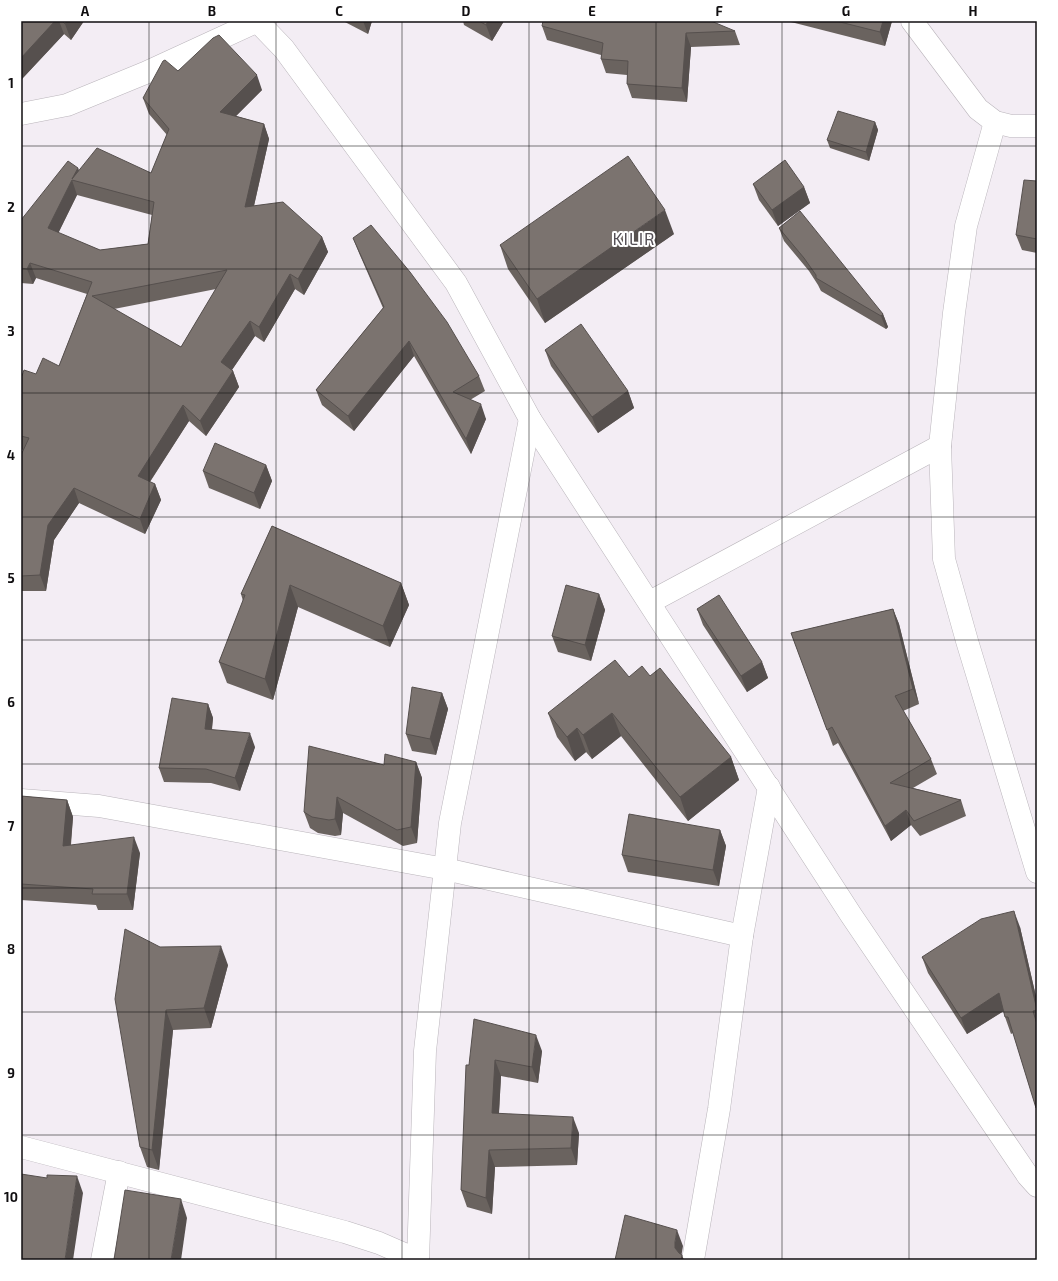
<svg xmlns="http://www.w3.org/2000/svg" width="1058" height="1281" font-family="'Exo 2',sans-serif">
<rect width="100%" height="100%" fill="#f3edf4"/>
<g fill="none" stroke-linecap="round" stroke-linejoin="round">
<defs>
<g id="minor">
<path d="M 257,21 L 284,49 L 456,283 L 530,419 L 851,915 L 1028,1176 L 1037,1186"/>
<path d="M 912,21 L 978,109 L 995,122 L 1011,126 L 1037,126"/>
<path d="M 21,114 L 67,105 L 145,73 L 258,21"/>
<path d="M 995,122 L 966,226 L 954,313 L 940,446 L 944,559 L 967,641 L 1037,872"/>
<path d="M 650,602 L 940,446"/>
<path d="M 21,800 L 99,806 L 445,869 L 742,936"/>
<path d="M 21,1147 L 345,1232 L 379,1243 L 418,1260"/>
<path d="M 102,1260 L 119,1172"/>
<path d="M 418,1260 L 425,1051 L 450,823 L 530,419"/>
<path d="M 693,1260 L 719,1109 L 742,936 L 769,787"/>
</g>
</defs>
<use href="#minor" stroke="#bab5bb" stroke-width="23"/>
<use href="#minor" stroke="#fff" stroke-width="22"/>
</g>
<g fill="#6a635f" fill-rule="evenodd">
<path d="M 21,21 L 84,21 L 71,40 L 64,34 L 21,80 Z"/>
<path d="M 343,21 L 372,21 L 368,34 Z"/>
<path d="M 463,21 L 504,21 L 492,41 L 464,25 Z"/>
<path d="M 787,21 L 892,21 L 885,46 Z"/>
<path d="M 542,26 L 735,31 L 740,45 L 691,47 L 687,102 L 632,98 L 627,84 L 627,75 L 606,73 L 601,59 L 601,55 L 547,40 Z"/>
<path d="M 178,71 L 262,90 L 236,116 L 264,124 L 269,139 L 254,206 L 322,237 L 328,252 L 304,295 L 295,289 L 264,342 L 255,336 L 232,370 L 233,371 L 239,387 L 206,436 L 189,421 L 150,482 L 155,484 L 161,500 L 145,534 L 79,503 L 54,540 L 46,591 L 21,591 L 21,455 L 23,450 L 21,449 L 21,376 L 36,374 L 59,366 L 87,294 L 36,278 L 33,284 L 21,283 L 21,220 L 78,168 L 79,171 L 151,173 L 167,135 L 149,114 L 143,98 ZM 77,195 L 152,215 L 148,244 L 100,250 L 58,233 ZM 216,289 L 181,347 L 114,309 Z"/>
<path d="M 875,122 L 878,130 L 869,161 L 830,148 L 827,140 Z"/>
<path d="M 1037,181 L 1037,253 L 1022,250 L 1016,235 Z"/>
<path d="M 753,184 L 804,187 L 810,203 L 778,226 L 759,200 Z"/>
<path d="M 779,228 L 883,314 L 888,327 L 886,329 L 821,291 L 818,285 L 809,271 L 784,241 Z"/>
<path d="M 674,234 L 545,323 L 508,269 L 500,245 Z"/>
<path d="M 353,238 L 479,376 L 485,391 L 470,400 L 486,419 L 471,454 L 414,356 L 354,431 L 322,405 L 316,390 L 383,308 L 359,253 Z"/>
<path d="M 545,350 L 628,391 L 634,408 L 598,433 L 551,366 Z"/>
<path d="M 266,465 L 272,481 L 260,509 L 209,488 L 203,471 Z"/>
<path d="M 272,526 L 401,583 L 409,605 L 390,647 L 298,607 L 273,700 L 227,683 L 219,662 L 243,601 L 241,594 Z"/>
<path d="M 599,594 L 605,610 L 591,661 L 558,652 L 552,636 Z"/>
<path d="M 697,609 L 762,662 L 768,678 L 747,692 L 703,625 Z"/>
<path d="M 893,609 L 899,624 L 919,704 L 903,711 L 931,759 L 937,774 L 913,788 L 961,800 L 966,816 L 920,836 L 911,825 L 891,841 L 838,743 L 833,746 L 791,633 Z"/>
<path d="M 650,676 L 731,757 L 739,780 L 688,821 L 621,736 L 592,759 L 586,752 L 575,761 L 557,737 L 548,713 L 629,677 Z"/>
<path d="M 442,693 L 448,709 L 436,755 L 412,751 L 406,734 Z"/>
<path d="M 208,704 L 213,718 L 212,730 L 255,747 L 240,791 L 211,783 L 164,782 L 159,768 Z"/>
<path d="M 416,762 L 422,778 L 417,843 L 403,846 L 343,813 L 341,835 L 335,836 L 318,833 L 310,828 L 304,812 L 384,765 Z"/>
<path d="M 21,796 L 67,800 L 73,817 L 71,845 L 140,853 L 133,910 L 98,910 L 96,905 L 21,900 Z"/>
<path d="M 720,830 L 726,846 L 719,886 L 628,872 L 622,855 Z"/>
<path d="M 1020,927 L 1037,1001 L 1037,1111 L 1013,1033 L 1011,1034 L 1005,1017 L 1004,1011 L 967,1034 L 928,973 L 922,957 Z"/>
<path d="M 160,947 L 228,965 L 211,1028 L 173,1030 L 159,1170 L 147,1167 L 140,1147 Z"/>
<path d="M 542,1051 L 538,1083 L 501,1076 L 499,1113 L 579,1133 L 577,1165 L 495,1167 L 492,1214 L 467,1207 L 461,1190 L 469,1065 Z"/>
</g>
<g fill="#56504e">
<path d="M 55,21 L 59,21 L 64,34 L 21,80 L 21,58 Z"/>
<path d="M 67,21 L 84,21 L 71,40 L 65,24 Z"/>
<path d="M 363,21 L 372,21 L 368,34 Z"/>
<path d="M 488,21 L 504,21 L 492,41 L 486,25 Z"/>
<path d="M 883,21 L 892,21 L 885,46 L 880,32 Z"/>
<path d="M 686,33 L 691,47 L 687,102 L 682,88 Z"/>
<path d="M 257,75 L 262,90 L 225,127 L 220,112 Z"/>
<path d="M 875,122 L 878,130 L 869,161 L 866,152 Z"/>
<path d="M 264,124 L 269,139 L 250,223 L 245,207 Z"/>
<path d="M 78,168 L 83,183 L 72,179 Z"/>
<path d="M 72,180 L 77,195 L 53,244 L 48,228 Z"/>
<path d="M 804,187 L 810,203 L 778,226 L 772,210 Z"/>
<path d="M 665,210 L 674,234 L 545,323 L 537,299 Z"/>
<path d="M 322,237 L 328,252 L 304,295 L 298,279 Z"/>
<path d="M 30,263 L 36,278 L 33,284 L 27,269 Z"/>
<path d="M 290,274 L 295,289 L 264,342 L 259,327 Z"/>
<path d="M 883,314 L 888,327 L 886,329 L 881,316 Z"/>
<path d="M 250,321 L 255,336 L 227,377 L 221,362 Z"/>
<path d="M 409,341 L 414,356 L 354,431 L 348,416 Z"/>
<path d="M 233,371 L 239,387 L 206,436 L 200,421 Z"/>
<path d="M 628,391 L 634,408 L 598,433 L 592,417 Z"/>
<path d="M 481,404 L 486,419 L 471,454 L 466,439 Z"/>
<path d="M 183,405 L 189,421 L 143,492 L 138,476 Z"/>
<path d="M 266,465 L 272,481 L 260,509 L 254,493 Z"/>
<path d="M 155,484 L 161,500 L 145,534 L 140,519 Z"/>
<path d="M 74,488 L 79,503 L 54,540 L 46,591 L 40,575 L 48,525 Z"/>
<path d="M 401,583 L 409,605 L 390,647 L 383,626 Z"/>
<path d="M 290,585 L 298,607 L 273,700 L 265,679 Z"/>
<path d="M 599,594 L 605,610 L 591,661 L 585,645 Z"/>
<path d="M 893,609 L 899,624 L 919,704 L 913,689 Z"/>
<path d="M 762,662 L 768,678 L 747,692 L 741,676 Z"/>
<path d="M 442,693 L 448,709 L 436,755 L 430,739 Z"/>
<path d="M 208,704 L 213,718 L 210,743 L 205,729 Z"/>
<path d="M 612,713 L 621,736 L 592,759 L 583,735 Z"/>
<path d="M 577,728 L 586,752 L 575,761 L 567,737 Z"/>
<path d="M 250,733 L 255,747 L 240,791 L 235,778 Z"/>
<path d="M 731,757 L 739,780 L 688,821 L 680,797 Z"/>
<path d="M 416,762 L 422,778 L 417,843 L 411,827 Z"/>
<path d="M 337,797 L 343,813 L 341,835 L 335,819 Z"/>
<path d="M 67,800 L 73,817 L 69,863 L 63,846 Z"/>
<path d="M 906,810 L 911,825 L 891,841 L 885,826 Z"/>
<path d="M 720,830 L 726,846 L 719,886 L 713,870 Z"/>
<path d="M 134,837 L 140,853 L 133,910 L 127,894 Z"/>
<path d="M 1014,911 L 1020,927 L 1037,1001 L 1037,1010 Z"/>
<path d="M 221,946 L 228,965 L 211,1028 L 204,1008 Z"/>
<path d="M 999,993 L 1005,1010 L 967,1034 L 961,1018 Z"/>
<path d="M 166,1010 L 173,1030 L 159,1170 L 152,1150 Z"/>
<path d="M 536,1035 L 542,1051 L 538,1083 L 532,1067 Z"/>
<path d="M 495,1060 L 501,1076 L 498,1129 L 492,1113 Z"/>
<path d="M 573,1117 L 579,1133 L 577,1165 L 571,1148 Z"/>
<path d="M 489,1150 L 495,1167 L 492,1214 L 486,1198 Z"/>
<path d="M 77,1176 L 83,1193 L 73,1260 L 65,1260 Z"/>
<path d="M 181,1199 L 187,1218 L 181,1260 L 171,1260 Z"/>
<path d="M 677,1230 L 683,1246 L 681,1258 L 675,1248 L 675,1242 Z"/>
<path d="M 682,1255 L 684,1260 L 681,1260 Z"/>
</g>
<g fill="#7b736f" stroke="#56504e" fill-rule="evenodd">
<path d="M 21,21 L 55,21 L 21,58 Z"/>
<path d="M 62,21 L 67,21 L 65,24 Z"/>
<path d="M 479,21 L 488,21 L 486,25 Z"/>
<path d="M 543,21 L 711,21 L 735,31 L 686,33 L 682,88 L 627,84 L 628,61 L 601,59 L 603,43 L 542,26 Z"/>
<path d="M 836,21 L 883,21 L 880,32 Z"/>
<path d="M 219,35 L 257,75 L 220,112 L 264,124 L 245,207 L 283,202 L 322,237 L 298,279 L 290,274 L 259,327 L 250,321 L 221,362 L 233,371 L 200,421 L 183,405 L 138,476 L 155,484 L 140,519 L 74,488 L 48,525 L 40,575 L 21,576 L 21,455 L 29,438 L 21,436 L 21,376 L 22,376 L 24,370 L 36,374 L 43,358 L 59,366 L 92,282 L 30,263 L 27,269 L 21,268 L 21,220 L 68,161 L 78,168 L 72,179 L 97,148 L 151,173 L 169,129 L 143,98 L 163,61 L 165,60 L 178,71 L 213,38 ZM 72,180 L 154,202 L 148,244 L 100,250 L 48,228 ZM 227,270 L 181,347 L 92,296 Z"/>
<path d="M 838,111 L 875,122 L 866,152 L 827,140 Z"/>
<path d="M 628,156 L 665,210 L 537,299 L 500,245 Z"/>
<path d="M 785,160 L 804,187 L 772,210 L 753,184 Z"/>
<path d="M 1024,180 L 1037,181 L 1037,239 L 1016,235 Z"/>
<path d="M 800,211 L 883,314 L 881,316 L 816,278 L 816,275 L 804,258 L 779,228 Z"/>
<path d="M 371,225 L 410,272 L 447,322 L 479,376 L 453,392 L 481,404 L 466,439 L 409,341 L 348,416 L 316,390 L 384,307 L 353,238 Z"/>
<path d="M 581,324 L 628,391 L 592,417 L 545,350 Z"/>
<path d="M 215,443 L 266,465 L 254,493 L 203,471 Z"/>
<path d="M 272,526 L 401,583 L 383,626 L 290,585 L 265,679 L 219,662 L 245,595 L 241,594 Z"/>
<path d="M 566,585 L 599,594 L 585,645 L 552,636 Z"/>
<path d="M 719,595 L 762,662 L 741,676 L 697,609 Z"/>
<path d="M 893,609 L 913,689 L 895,696 L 931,759 L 890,783 L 961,800 L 914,821 L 906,810 L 885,826 L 832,727 L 827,730 L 791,633 Z"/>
<path d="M 615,660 L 629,677 L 642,666 L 650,676 L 660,668 L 731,757 L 680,797 L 612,713 L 583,735 L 577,728 L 567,737 L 548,713 Z"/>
<path d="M 412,687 L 442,693 L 430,739 L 406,734 Z"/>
<path d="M 172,698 L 208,704 L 205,729 L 250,733 L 235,778 L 206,769 L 159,768 Z"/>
<path d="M 309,746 L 384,765 L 385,754 L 416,762 L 411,827 L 397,830 L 337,797 L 335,819 L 329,820 L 312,817 L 304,812 Z"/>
<path d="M 21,796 L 67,800 L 63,846 L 134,837 L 127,894 L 92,894 L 93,889 L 21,884 Z"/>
<path d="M 629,814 L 720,830 L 713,870 L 622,855 Z"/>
<path d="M 1014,911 L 1037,1010 L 1033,1011 L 1037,1024 L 1037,1107 L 1036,1108 L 1008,1017 L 1005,1017 L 999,993 L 961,1018 L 922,957 L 981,919 Z"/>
<path d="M 125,929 L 160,947 L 221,946 L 204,1008 L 166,1010 L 152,1150 L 140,1147 L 115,999 Z"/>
<path d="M 474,1019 L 536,1035 L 532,1067 L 495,1060 L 492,1113 L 573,1117 L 571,1148 L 489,1150 L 486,1198 L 461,1190 L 466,1065 L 469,1065 Z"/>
<path d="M 21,1174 L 47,1178 L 47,1175 L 77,1176 L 65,1260 L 21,1260 Z"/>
<path d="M 125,1190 L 181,1199 L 171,1260 L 114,1260 Z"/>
<path d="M 625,1215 L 677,1230 L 675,1242 L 675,1248 L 679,1253 L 682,1255 L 681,1260 L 615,1260 Z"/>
</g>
<path fill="none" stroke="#100e10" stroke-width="1" stroke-opacity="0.55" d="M 149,21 L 149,1260M 276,21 L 276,1260M 402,21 L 402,1260M 529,21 L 529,1260M 656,21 L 656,1260M 782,21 L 782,1260M 909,21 L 909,1260M 21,146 L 1037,146M 21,269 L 1037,269M 21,393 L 1037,393M 21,517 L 1037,517M 21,640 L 1037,640M 21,764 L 1037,764M 21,888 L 1037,888M 21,1012 L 1037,1012M 21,1135 L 1037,1135"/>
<g text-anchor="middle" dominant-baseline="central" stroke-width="4" stroke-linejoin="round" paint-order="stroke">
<g font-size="17" letter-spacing="1" fill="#555056" stroke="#fff">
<text x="634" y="238">KILIR</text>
</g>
</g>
<rect width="1058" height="1281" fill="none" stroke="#ffffff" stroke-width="44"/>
<rect x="22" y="22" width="1014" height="1237" fill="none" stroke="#100e10" stroke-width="1.5"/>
<g font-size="13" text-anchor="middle" font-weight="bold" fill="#100e10">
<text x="85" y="16">A</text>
<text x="212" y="16">B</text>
<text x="339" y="16">C</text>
<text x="466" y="16">D</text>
<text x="592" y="16">E</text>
<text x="719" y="16">F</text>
<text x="846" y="16">G</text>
<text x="973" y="16">H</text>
<text x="11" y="88">1</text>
<text x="11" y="212">2</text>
<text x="11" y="336">3</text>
<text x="11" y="460">4</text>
<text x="11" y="583">5</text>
<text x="11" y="707">6</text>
<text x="11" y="831">7</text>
<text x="11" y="954">8</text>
<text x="11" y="1078">9</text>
<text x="11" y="1202">10</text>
</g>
</svg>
